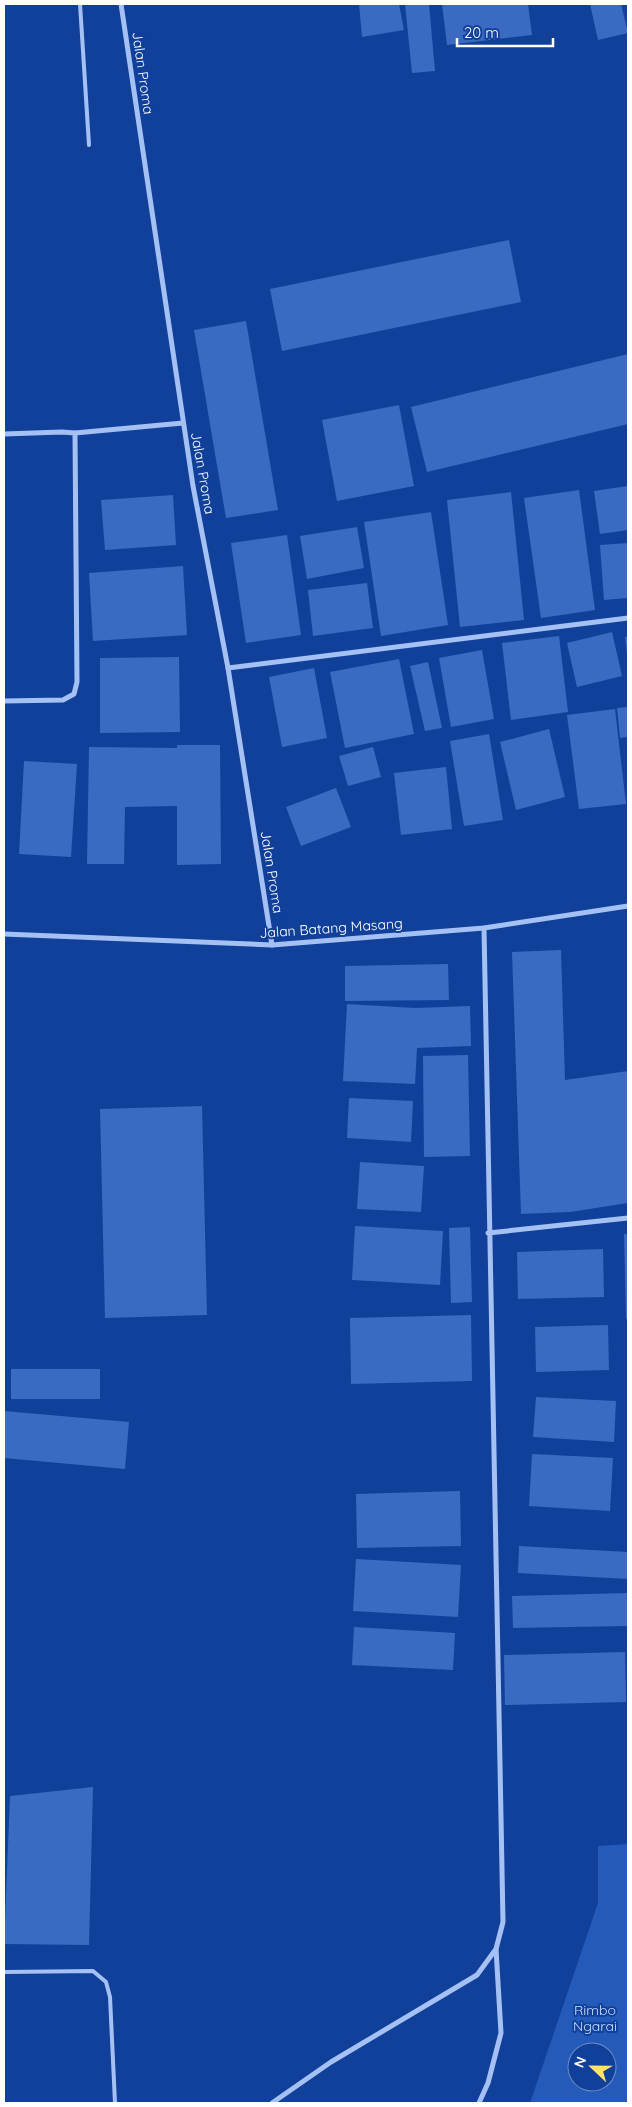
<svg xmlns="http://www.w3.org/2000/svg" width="632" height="2107" font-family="Quicksand,sans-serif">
<rect width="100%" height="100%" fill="#11409b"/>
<path fill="#245ab9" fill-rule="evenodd" d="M 628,1844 L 628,2103 L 530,2103 L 598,1903 L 598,1846 ZM 577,2052 L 607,2052 L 607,2082 L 577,2082 Z"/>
<g fill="#3a6ac2">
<path d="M 359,4 L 399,4 L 404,30 L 362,37 Z"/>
<path d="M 405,4 L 429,4 L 435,71 L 412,73 Z"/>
<path d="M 442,4 L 528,4 L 532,35 L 447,45 Z"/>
<path d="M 590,4 L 621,4 L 628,33 L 598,40 Z"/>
<path d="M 509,240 L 521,302 L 282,351 L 270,289 Z"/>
<path d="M 246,321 L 278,510 L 226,518 L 194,330 Z"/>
<path d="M 628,354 L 628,424 L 427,472 L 411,407 Z"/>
<path d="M 399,405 L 414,486 L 337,501 L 322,420 Z"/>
<path d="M 628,486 L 628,530 L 600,534 L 594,491 Z"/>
<path d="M 579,490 L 595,610 L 541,618 L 524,498 Z"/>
<path d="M 511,492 L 524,620 L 460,627 L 447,500 Z"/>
<path d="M 173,495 L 176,545 L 105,550 L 101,500 Z"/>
<path d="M 431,512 L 448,625 L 381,636 L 364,522 Z"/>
<path d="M 357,527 L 364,568 L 307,579 L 300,536 Z"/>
<path d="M 287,535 L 301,635 L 246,643 L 231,543 Z"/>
<path d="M 628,543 L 628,598 L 604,600 L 600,545 Z"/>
<path d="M 183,566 L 187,635 L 93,641 L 89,573 Z"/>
<path d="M 367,583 L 373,628 L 313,636 L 308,590 Z"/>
<path d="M 612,632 L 622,676 L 577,687 L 567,643 Z"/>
<path d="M 559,636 L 568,712 L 511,720 L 502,643 Z"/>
<path d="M 625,637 L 628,637 L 628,654 L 627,654 Z"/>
<path d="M 482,650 L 494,719 L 451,727 L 439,658 Z"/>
<path d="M 179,657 L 180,732 L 100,733 L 100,658 Z"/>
<path d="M 399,659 L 414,734 L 345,748 L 330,672 Z"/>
<path d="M 428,662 L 442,728 L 425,731 L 410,666 Z"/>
<path d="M 314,668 L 327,738 L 282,747 L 269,677 Z"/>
<path d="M 628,707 L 628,737 L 620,738 L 617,708 Z"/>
<path d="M 615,709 L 626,804 L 579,809 L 567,715 Z"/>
<path d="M 549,729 L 565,797 L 516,810 L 500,742 Z"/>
<path d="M 489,734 L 503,820 L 464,826 L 450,741 Z"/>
<path d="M 177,745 L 220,745 L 221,864 L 177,865 L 177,806 L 125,807 L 124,864 L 87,864 L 89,747 L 177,748 Z"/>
<path d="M 373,747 L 381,777 L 348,786 L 339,756 Z"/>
<path d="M 24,761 L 77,764 L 71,857 L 19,854 Z"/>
<path d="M 446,767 L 452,829 L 401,835 L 394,773 Z"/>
<path d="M 336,788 L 351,827 L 301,846 L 286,807 Z"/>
<path d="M 561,950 L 565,1080 L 628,1071 L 628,1203 L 570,1212 L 521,1214 L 512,952 Z"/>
<path d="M 448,964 L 449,1000 L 345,1001 L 345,966 Z"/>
<path d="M 347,1004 L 415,1008 L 470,1006 L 471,1046 L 417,1048 L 415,1084 L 343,1081 Z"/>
<path d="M 468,1055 L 470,1156 L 424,1157 L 423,1056 Z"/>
<path d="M 349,1098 L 413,1101 L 411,1142 L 347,1138 Z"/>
<path d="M 202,1106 L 207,1315 L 105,1318 L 100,1109 Z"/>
<path d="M 360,1162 L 424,1166 L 421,1212 L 357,1209 Z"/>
<path d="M 355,1226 L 443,1231 L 440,1285 L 352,1280 Z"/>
<path d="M 470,1227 L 472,1302 L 451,1303 L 449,1228 Z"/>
<path d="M 624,1234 L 628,1234 L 628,1319 L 626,1319 Z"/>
<path d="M 603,1249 L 604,1297 L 518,1299 L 517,1252 Z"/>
<path d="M 471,1315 L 472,1381 L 351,1384 L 350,1318 Z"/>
<path d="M 608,1325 L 609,1370 L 536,1372 L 535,1327 Z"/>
<rect x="11" y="1369" width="89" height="30"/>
<path d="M 536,1397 L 616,1401 L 614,1442 L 533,1437 Z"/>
<path d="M 4,1411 L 129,1422 L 125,1469 L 4,1458 Z"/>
<path d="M 532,1454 L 613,1458 L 610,1511 L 529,1506 Z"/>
<path d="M 460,1491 L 461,1546 L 357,1548 L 356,1494 Z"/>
<path d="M 519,1546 L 628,1552 L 628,1579 L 518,1573 Z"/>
<path d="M 356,1559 L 461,1565 L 458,1617 L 353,1611 Z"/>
<path d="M 628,1593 L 628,1626 L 513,1628 L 512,1596 Z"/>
<path d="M 354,1627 L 455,1633 L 453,1670 L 352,1665 Z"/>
<path d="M 625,1652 L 626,1702 L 505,1705 L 504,1655 Z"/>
<path d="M 93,1787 L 89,1945 L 4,1944 L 10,1796 Z"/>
</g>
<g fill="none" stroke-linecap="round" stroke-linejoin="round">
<g stroke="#a5c1f4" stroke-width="4">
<path d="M 80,4 L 89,145"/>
<path d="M 4,1972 L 93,1971 L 106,1982 L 110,1997 L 115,2103"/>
</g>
<g stroke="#a5c1f4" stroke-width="5">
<path d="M 121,4 L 193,486 L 228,668 L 272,945"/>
<path d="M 75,433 L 183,423"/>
<path d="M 4,434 L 62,432 L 75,433 L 77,682 L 74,694 L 63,700 L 4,701"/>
<path d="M 228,668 L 628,618"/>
<path d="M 4,934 L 272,945 L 484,928 L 628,906"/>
<path d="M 488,1233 L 628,1218"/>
<path d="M 272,2103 L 331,2062 L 477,1975 L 496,1949 L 503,1922 L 484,928"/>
<path d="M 479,2103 L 488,2083 L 501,2033 L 496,1949"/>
</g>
</g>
<g text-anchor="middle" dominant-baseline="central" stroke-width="4" stroke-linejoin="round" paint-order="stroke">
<g font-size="14" fill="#fff" stroke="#11409b">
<text transform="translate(143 73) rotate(82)">Jalan Proma</text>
<text transform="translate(203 473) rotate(80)">Jalan Proma</text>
<text transform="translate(272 872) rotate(81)">Jalan Proma</text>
<text transform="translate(331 928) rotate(-4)">Jalan Batang Masang</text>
</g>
<g font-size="14" fill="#cddffe" stroke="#11409b">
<text x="595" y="2010">Rimbo<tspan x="595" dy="16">Ngarai</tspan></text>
</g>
</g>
<rect width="632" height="2107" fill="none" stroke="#ffffff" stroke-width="10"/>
<g transform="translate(592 2067) rotate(292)"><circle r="24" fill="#11409b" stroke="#708cc3"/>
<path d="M0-4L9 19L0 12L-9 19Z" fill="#ffe268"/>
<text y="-8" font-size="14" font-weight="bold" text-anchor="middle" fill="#ffffff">N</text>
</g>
<path d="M457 38v8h96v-8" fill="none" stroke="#ffffff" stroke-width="2.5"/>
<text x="464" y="38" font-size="15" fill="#ffffff" stroke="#11409b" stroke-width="4" paint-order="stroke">20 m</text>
</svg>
